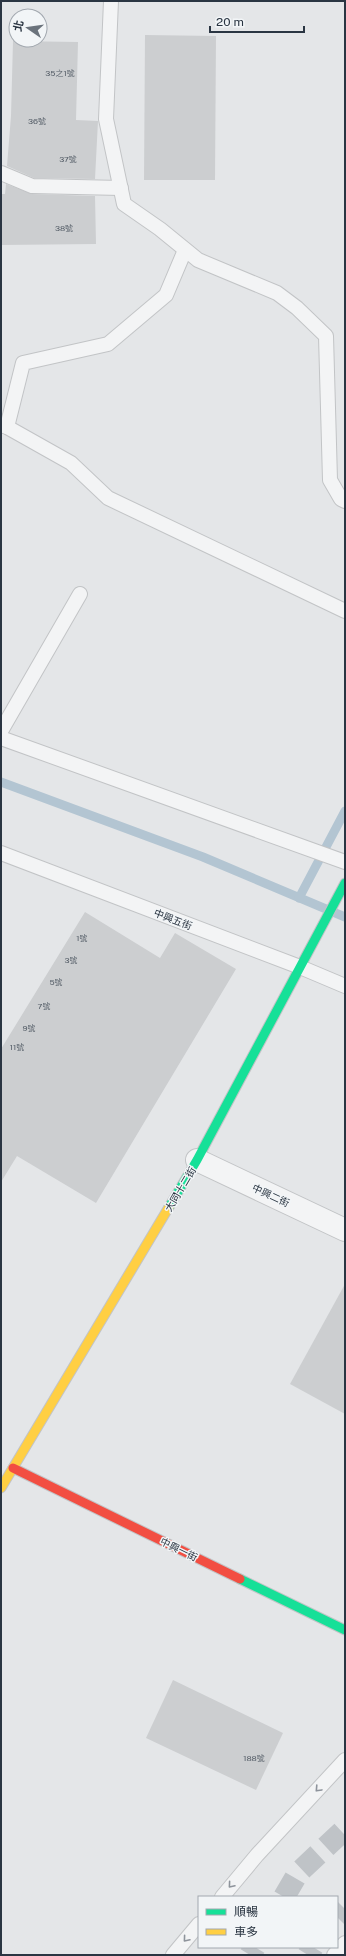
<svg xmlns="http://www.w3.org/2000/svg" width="346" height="1956" font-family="'Public Sans','Noto Sans TC',sans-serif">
<rect width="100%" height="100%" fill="#e4e6e8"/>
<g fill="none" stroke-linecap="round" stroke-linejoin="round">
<g stroke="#b3c5d2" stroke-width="9">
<path d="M 1,782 L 203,857 L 345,917"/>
<path d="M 299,898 L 345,811"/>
</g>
</g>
<g fill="#ccced0">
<path d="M 145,35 L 216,36 L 215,180 L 144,180 Z"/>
<path d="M 13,41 L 78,42 L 76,120 L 98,121 L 95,179 L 34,178 L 7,166 L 11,116 Z"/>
<path d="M 6,184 L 32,194 L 95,196 L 96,244 L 1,245 L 1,194 L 5,194 Z"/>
<path d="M 85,912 L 160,958 L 175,933 L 236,969 L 96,1203 L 17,1156 L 1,1182 L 1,1049 Z"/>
<path d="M 345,1284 L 345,1414 L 290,1384 Z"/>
<path d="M 173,1680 L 283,1733 L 256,1790 L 146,1738 Z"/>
</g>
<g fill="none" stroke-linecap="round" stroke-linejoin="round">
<g stroke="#bfc3c7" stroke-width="22" stroke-dasharray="22 11" stroke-linecap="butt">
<path d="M 284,1897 L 298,1873 L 345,1829"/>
<path d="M 337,1917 L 345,1909"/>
<path d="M 250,1955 L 255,1947"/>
<path d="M 308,1955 L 313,1947"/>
</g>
<defs>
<g id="lane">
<path d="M 111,1 L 106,119 L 124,204 L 160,229 L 198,260 L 277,293 L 297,308 L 326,336 L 330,480 L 341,499 L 345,501"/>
<path d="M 1,173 L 32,186 L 121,188"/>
<path d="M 1,425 L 7,427 L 71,463 L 108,498 L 345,611"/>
<path d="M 7,427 L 23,363 L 108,344 L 166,295 L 185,250"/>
<path d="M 1,731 L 80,594"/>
<path d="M 1,738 L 345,862"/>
<path d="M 1,853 L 300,967 L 345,986"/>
<path d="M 222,1897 L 257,1855 L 345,1760"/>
<path d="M 173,1955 L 199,1924"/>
<path d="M 334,1955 L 345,1943"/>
</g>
<path id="street" d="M 197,1160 L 345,1230"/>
<g id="fast">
<path d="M 169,1207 L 197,1160 L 345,883"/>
<path d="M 240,1579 L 345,1630"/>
</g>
<path id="slow" d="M 1,1488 L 169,1207"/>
<path id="jam" d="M 13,1468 L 240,1579"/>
</defs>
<use href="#lane" stroke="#c2c4c6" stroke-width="16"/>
<use href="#street" stroke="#c2c4c6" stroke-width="24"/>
<use href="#fast" stroke="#c2c4c6" stroke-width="11"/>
<use href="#slow" stroke="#c2c4c6" stroke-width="11"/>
<use href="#jam" stroke="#c2c4c6" stroke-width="11"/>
<use href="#lane" stroke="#f3f4f5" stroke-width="14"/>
<use href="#street" stroke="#f3f4f5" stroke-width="22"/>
<use href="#fast" stroke="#16e098" stroke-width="9"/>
<use href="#slow" stroke="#ffcf43" stroke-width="9"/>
<use href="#jam" stroke="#f24e42" stroke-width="9"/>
</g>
<defs><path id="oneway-chevron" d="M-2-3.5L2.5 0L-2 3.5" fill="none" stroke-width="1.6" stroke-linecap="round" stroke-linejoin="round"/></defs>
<g stroke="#8e949c">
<use href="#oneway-chevron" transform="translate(318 1789) rotate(133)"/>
<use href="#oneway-chevron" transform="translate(231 1885) rotate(130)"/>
<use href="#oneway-chevron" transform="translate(186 1939) rotate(130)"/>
</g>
<g text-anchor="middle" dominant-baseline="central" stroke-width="3" stroke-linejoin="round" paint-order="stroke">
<g font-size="8" fill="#535c66">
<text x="60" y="73">35之1號</text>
<text x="37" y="121">36號</text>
<text x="68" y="159">37號</text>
<text x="64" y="228">38號</text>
<text x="82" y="938">1號</text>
<text x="71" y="960">3號</text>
<text x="56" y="982">5號</text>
<text x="44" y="1006">7號</text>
<text x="29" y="1028">9號</text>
<text x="17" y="1047">11號</text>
<text x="254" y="1758">188號</text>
</g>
<g font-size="10" fill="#2a3542" stroke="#f2f5f7">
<text transform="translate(173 919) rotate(21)">中興五街</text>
<text transform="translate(180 1189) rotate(-59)">大同十二街</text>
<text transform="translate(271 1195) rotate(25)">中興二街</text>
<text transform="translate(179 1549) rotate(26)">中興一街</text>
</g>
</g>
<rect width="346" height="1956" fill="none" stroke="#2a3542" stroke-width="4"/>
<rect x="198" y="1896" width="140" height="52" fill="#f2f5f7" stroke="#a2a8af"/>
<rect x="206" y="1909" width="20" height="6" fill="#16e098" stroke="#a2a8af"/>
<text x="234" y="1916" font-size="12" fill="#2a3542">順暢</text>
<rect x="206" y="1929" width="20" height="6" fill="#ffcf43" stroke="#a2a8af"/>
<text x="234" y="1936" font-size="12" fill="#2a3542">車多</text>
<g transform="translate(28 28) rotate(283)"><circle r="19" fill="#f2f5f7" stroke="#a2a8af"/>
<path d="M0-3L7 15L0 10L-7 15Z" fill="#6b737c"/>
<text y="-6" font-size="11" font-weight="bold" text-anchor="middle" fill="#2a3542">北</text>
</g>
<path d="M210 26v6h94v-6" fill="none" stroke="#2a3542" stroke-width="2"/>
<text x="216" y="26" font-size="12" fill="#2a3542" stroke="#f2f5f7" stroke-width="3" paint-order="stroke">20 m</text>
</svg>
